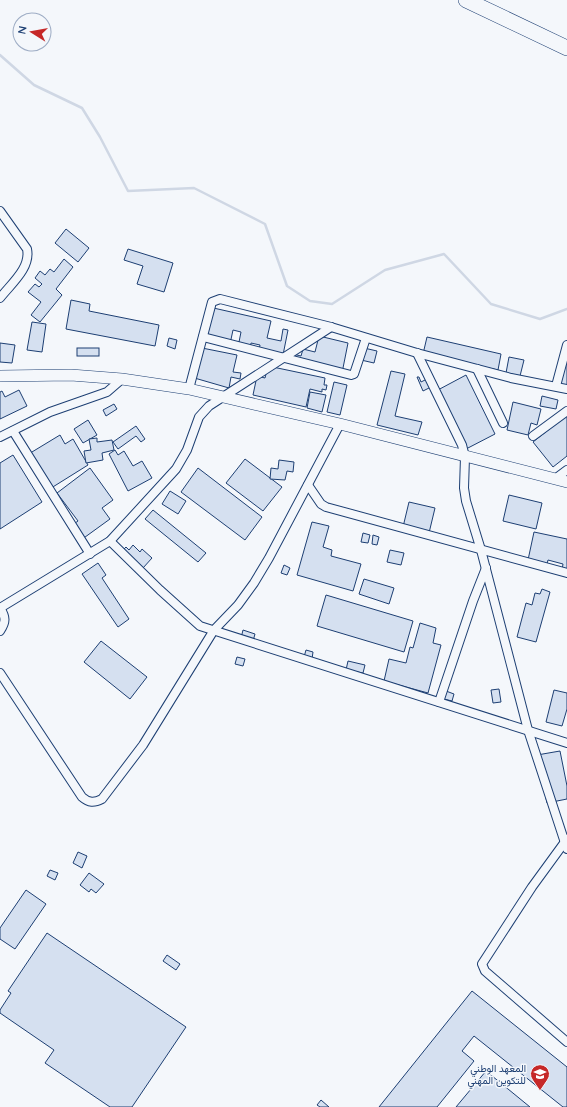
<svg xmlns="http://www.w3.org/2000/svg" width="567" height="1107" font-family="Quicksand,Vazirmatn,sans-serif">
<rect width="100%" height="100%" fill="#f4f7fb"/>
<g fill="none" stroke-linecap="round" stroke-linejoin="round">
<path stroke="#cfd7e4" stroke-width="2.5" d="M 0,55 L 34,85 L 82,108 L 100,137 L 128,191 L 194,188 L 265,224 L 287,286 L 310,301 L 332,304 L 385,270 L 444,254 L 491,304 L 540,319 L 567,309"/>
</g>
<g fill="#d5e0f0" stroke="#1d3f73">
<path d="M 66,229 L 89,248 L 78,262 L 55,243 Z"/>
<path d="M 128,249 L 173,263 L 164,292 L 137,284 L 143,266 L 124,260 Z"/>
<path d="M 64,259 L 73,267 L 56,289 L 62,295 L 40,322 L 31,315 L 41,302 L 28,292 L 35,284 L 39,287 L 42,284 L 35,278 L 40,271 L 45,275 L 50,269 L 54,272 Z"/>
<path d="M 71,300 L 90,304 L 89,311 L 159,325 L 155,346 L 66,329 Z"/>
<path d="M 209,307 L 271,321 L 267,338 L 281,341 L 283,329 L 288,330 L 282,360 L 258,355 L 260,345 L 251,343 L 250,350 L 238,347 L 241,332 L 233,330 L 230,344 L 202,338 Z"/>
<path d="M 32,322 L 46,324 L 42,352 L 27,350 Z"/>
<path d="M 319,336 L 348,343 L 342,373 L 291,363 L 293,354 L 301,356 L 303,349 L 315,352 Z"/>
<path d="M 427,337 L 501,354 L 498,370 L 423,354 Z"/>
<path d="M 169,338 L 177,340 L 175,349 L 167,346 Z"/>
<path d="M 0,343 L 15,345 L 12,363 L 0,362 Z"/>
<path d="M 197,347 L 237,355 L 233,372 L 241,373 L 240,379 L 231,377 L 229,388 L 191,377 Z"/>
<rect x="77" y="348" width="22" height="8"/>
<path d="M 364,348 L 377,351 L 374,363 L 361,360 Z"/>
<path d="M 567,354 L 567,390 L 555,387 Z"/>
<path d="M 509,357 L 524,360 L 520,376 L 506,373 Z"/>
<path d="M 268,366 L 325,378 L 324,385 L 327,385 L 326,390 L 322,389 L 322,392 L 310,389 L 306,407 L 253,395 L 257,376 L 265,378 Z"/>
<path d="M 391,371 L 405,374 L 395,416 L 422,422 L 418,435 L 377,425 Z"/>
<path d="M 466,375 L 495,434 L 466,449 L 436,391 Z"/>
<path d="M 417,377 L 419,377 L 421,382 L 427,379 L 431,387 L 423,391 Z"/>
<path d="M 334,382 L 347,385 L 340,415 L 327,412 Z"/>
<path d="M 19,390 L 27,406 L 0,419 L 0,392 L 2,391 L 5,397 Z"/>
<path d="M 310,392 L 326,395 L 322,412 L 307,408 Z"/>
<path d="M 542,396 L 558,400 L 556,409 L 540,406 Z"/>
<path d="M 513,402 L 541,409 L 537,425 L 531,423 L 528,435 L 507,430 Z"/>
<path d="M 114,404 L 117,409 L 106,416 L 103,410 Z"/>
<path d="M 567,415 L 567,456 L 553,467 L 533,442 Z"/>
<path d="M 88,420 L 97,435 L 83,443 L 74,429 Z"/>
<path d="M 136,426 L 145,439 L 141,442 L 136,436 L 118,449 L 113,442 Z"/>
<path d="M 60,435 L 65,444 L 73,439 L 88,465 L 48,490 L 27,455 Z"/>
<path d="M 97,438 L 97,442 L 112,440 L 114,450 L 102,453 L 103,460 L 86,463 L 84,451 L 91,450 L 89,439 Z"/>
<path d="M 115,450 L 118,455 L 124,451 L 133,466 L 142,461 L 152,478 L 128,491 L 109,454 Z"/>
<path d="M 13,455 L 42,502 L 0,529 L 0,463 Z"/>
<path d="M 245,459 L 282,487 L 263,511 L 226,483 Z"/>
<path d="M 279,460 L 294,462 L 293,472 L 287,471 L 285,480 L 270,479 L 271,468 L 278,469 Z"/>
<path d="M 90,468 L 113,500 L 102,508 L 110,519 L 81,540 L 71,526 L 78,521 L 57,493 Z"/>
<path d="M 198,468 L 262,517 L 245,540 L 181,492 Z"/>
<path d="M 170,491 L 186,501 L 178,514 L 162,504 Z"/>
<path d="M 509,495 L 542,503 L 536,529 L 503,521 Z"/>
<path d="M 409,502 L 435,508 L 429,533 L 403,527 Z"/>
<path d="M 153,510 L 206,553 L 198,562 L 145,519 Z"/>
<path d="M 312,522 L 329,526 L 323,547 L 332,550 L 331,556 L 361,564 L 353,591 L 297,575 Z"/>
<path d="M 534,532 L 567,539 L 567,571 L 562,570 L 563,564 L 548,560 L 547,564 L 528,560 Z"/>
<path d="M 363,533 L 370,535 L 368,543 L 361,542 Z"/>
<path d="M 373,535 L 379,537 L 377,545 L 372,544 Z"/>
<path d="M 133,545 L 140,552 L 142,549 L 152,558 L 143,568 L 123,550 L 126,547 L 129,550 Z"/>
<path d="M 390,550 L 404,553 L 401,565 L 387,562 Z"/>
<path d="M 98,563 L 106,575 L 102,578 L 129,619 L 118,627 L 82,574 Z"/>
<path d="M 284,565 L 290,568 L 287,575 L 281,573 Z"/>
<path d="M 364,579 L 394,588 L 389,604 L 359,594 Z"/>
<path d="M 542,589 L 550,592 L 536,642 L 517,637 L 526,603 L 532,605 L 535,593 L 540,594 Z"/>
<path d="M 326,595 L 413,621 L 404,652 L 317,626 Z"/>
<path d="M 420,623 L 436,628 L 433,643 L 441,645 L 428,693 L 384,681 L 389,659 L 406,663 L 410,647 L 413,648 Z"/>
<path d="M 243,630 L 255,634 L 253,641 L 241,638 Z"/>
<path d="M 101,641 L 147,677 L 130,699 L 84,662 Z"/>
<path d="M 306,650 L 313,652 L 312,659 L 304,657 Z"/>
<path d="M 237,657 L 245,659 L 243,666 L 235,664 Z"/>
<path d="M 348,661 L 365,665 L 363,673 L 346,670 Z"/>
<path d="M 499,689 L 501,702 L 493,703 L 491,690 Z"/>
<path d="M 554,690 L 567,693 L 567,709 L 562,726 L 546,722 Z"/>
<path d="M 446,691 L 454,694 L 452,701 L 444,699 Z"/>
<path d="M 560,751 L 567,786 L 567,799 L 547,803 L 537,755 Z"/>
<path d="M 78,852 L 87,856 L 82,868 L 73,863 Z"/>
<path d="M 50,870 L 58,873 L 55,880 L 47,876 Z"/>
<path d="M 89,873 L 104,884 L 96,893 L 91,889 L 89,892 L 80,885 Z"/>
<path d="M 26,890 L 46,904 L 15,949 L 0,939 L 0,928 Z"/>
<path d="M 47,933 L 186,1027 L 132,1107 L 110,1107 L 45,1063 L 54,1050 L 0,1013 L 0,1010 L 11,993 L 8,991 Z"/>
<path d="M 167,955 L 180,964 L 176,970 L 163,961 Z"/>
<path d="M 472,991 L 567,1067 L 567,1107 L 563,1107 L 474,1036 L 462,1051 L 474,1061 L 437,1107 L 379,1107 Z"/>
<path d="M 486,1071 L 530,1107 L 456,1107 Z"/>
<path d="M 321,1100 L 329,1107 L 320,1107 L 317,1105 Z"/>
</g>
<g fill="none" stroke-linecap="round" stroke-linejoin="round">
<defs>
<g id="street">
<path d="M 0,211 L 27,249 C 31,268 11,284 0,298"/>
<path d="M 203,337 L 351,375 L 354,374 L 366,338"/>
<path d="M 417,353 L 462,445 L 465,457 L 464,488 L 466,501 L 481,550 L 528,730 L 567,849"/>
<path d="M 477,369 L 503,423"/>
<path d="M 556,386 L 567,345"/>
<path d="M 189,389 L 212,302 L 220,299 L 331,327 L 417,353 L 511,378 L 567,389"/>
<path d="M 13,431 L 90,554"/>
<path d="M 533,436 L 567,411"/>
<path d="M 0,437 L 50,412 L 107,392 L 122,379"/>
<path d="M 555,479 L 567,470"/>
<path d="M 308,485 L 321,504 L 326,507 L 567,573"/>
<path d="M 110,541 L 160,590 L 200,626 L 567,743"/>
<path d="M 0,608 L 110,541 L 176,469 L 187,450 L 199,417 L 209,406 L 331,327"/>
<path d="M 0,631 C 6,622 6,617 0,608"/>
<path d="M 0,673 L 82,797 C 89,803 94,803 102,799 L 143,745 L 214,630 L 238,605 L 254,583 L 269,558 L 340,424"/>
<path d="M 439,702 L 473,601 L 486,568"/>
<path d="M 567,839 L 532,887 L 482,964 L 485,971 L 567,1042"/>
</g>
<path id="secondary" d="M 0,376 L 71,375 L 122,379 L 189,389 L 340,424 L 567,482"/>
<path id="highway" d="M 466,0 L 567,48"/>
</defs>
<use href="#street" stroke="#1d3f73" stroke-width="10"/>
<use href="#secondary" stroke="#1d3f73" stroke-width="12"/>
<use href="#highway" stroke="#1d3f73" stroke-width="16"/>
<use href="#street" stroke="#f4f7fb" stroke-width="8"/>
<use href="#secondary" stroke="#f4f7fb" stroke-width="11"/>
<use href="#highway" stroke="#f4f7fb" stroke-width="15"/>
</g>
<defs>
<symbol id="university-pin" viewBox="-11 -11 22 30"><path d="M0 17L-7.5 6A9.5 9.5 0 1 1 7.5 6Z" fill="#c62828" stroke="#f4f7fb"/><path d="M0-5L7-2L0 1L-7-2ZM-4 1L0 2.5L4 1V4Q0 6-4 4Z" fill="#fff"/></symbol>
</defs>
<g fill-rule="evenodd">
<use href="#university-pin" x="529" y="1063" width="22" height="30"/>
</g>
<g text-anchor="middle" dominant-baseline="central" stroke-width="3" stroke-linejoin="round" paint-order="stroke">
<g font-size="10" fill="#1d3f73" stroke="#f4f7fb" text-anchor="end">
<text x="526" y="1068">المعهد الوطني<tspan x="526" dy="12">للتكوين المهني</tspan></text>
</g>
</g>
<g transform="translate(32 32) rotate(281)"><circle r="19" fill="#f4f7fb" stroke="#9eadc5"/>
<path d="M0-3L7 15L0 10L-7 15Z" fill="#c62828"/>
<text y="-6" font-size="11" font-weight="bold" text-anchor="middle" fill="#1d3f73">N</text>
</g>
</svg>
